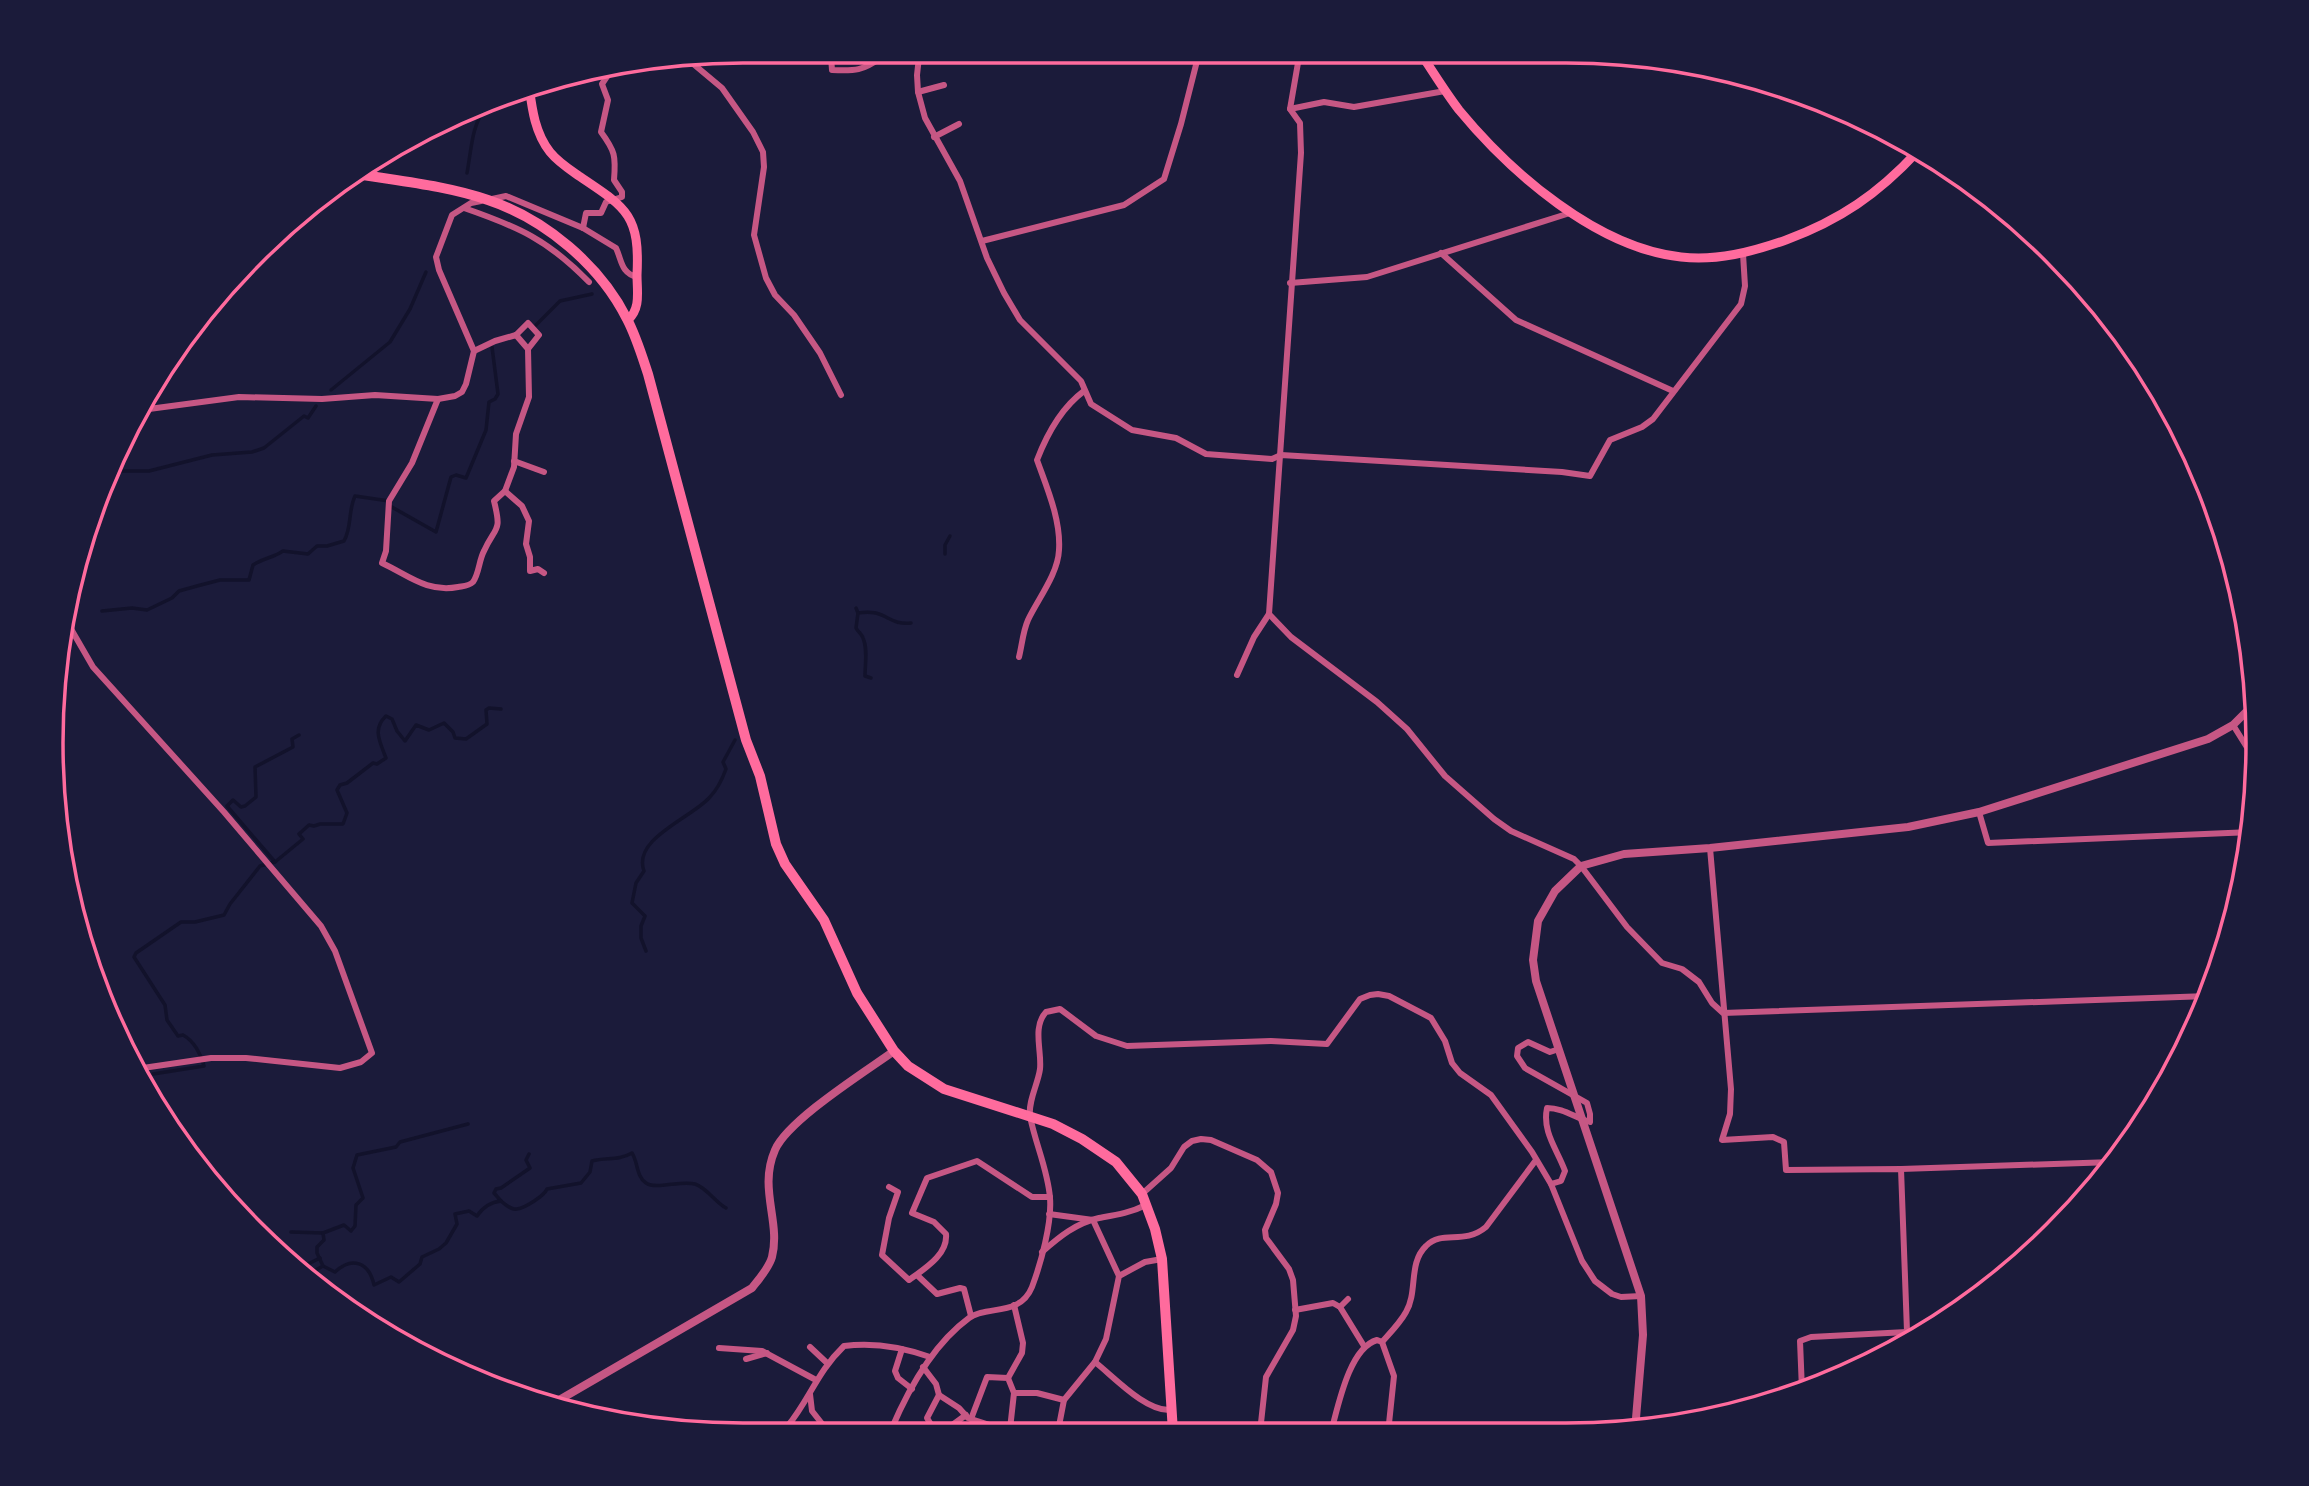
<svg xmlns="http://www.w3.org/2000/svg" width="2309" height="1486" font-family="Barlow,sans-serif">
<rect width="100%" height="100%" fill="#1b1b3a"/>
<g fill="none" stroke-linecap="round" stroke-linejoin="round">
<g stroke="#12122b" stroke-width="3.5">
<path d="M 467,173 C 472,146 471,129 486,105"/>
<path d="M 536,325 L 560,301 L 592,294"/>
<path d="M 331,390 L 390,342 L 410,309 L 426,272"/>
<path d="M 110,471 L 149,471 L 212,455 L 252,452 L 264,448 L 304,416 L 308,418 L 316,406"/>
<path d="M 945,554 L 945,545 L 950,536"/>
<path d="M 856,608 L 858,613 C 886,608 888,626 911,623"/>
<path d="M 102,611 L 132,608 L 147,610 L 172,598 L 179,591 L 197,586 L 220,580 L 249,580 L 253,565 C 263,558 273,558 283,551 L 308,554 L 317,546 L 327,546 L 344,541 C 352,527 348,511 355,496 L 389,501 L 390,506 L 436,532 L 451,477 L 456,475 L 466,478 L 486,430 L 489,402 L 495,399 L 498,394 L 492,347"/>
<path d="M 858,613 L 856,628 C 858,632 862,634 863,638 C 868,649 865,664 865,676 L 871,678"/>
<path d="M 275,862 L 227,806 L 233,800 L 241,807 L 245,806 L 256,797 L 255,767 L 293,747 L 292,739 L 299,735"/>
<path d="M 646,951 L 641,938 L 641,926 L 645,916 L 632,903 L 636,883 L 644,871 C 632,839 691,818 709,798 C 717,790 722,780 726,769 L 723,762 L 735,740"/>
<path d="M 153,1074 L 204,1066 C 201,1054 194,1041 183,1035 L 178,1036 L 167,1020 L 165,1005 L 134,957 L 136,953 L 181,922 L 195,922 L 224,915 L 230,904 L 260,866 L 275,862 L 303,839 L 299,834 L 309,825 L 314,826 L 320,824 L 343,824 L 347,813 L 337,790 L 340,785 L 347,783 L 373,763 L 377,764 L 386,758 C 380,742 372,729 386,716 L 392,719 L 397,731 L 405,741 L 416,725 L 429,730 L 444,723 L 453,732 L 455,738 L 466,739 L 487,724 L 486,710 L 489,708 L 501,709"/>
<path d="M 501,1201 L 494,1193 L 496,1189 L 501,1188 L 530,1168 L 526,1160 L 529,1154"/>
<path d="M 291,1232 L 323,1233"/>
<path d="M 323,1266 L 335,1272 C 352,1256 369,1262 374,1285 L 391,1277 L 399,1282 L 420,1264 L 422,1257 L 439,1249 L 446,1243 L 457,1224 L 455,1214 L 469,1211 L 477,1216 C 483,1207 491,1202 501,1201 C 506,1205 511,1210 517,1209 C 525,1208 544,1196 547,1189 L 581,1183 L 590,1172 L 592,1161 C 607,1157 618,1161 632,1153 C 638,1162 636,1176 646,1183 C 656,1190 681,1180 695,1184 C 707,1188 715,1202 726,1208"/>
<path d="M 296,1270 L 320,1258"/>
<path d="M 310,1280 L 314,1271 L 323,1266 L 317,1253 L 317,1247 L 324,1240 L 323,1233 L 344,1225 L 351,1231 L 355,1226 L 356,1205 L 363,1198 L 353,1168 L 357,1155 L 396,1147 L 400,1142 L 468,1124"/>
</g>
<g stroke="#c65784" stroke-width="6">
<path d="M 685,57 L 722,88 L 753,132 L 763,152 L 764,167 L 754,235 L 766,278 L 775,295 L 794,315 L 820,353 L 841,395"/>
<path d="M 831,57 L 832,70 C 856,71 862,71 882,57"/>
<path d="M 919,57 L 917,75 L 918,92 L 925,118 L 960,181 L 987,258 L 1004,293 L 1020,320 L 1081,381 L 1091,404 L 1132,430 L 1176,438 L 1206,454 L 1272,459 L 1281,455 L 1562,472 L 1590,476 L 1610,440 L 1642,427 L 1653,419 L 1741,304 L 1745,286 L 1743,254"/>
<path d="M 918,92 L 944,85"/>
<path d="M 1290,109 L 1324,102 L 1354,107 L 1445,91"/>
<path d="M 934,137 L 959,124"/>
<path d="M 492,199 L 506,196 L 583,228 L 616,248 C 622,261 621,273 637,277"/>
<path d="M 464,208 C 519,227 548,240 589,282"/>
<path d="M 583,228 L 586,213 L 601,213 L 606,202 L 622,197 L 622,192 L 614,180 C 616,156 615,151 601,132 L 608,100 L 602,84 L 612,69 L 626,63"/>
<path d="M 982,241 L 1124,205 L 1164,179 L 1181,124 L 1198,57"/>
<path d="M 1441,253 L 1516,320 L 1673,391"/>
<path d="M 1290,283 L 1367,277 L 1570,213"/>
<path d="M 474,351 L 495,341 L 516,335 L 528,349"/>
<path d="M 438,399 L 412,463 L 389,501 L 386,551 L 382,563 C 408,575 427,593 458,587 C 463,586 469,586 473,582 C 479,574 479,560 484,551 C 496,525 502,533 494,501 L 505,491 L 514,467 L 516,434 L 529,397 L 528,349 L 539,335 L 528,323 L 516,335"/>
<path d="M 134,417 L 149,409 L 239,397 L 322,399 L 375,395 L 438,399 L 455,396 L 462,392 L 466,384 L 474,351 L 439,270 L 436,257 L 452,215 L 471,203 L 481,201"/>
<path d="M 514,461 L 544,472"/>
<path d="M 505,491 L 522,506 L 529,521 L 526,544 L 530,557 L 530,571 L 538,569 L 544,573"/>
<path d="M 1269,614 L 1291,637 L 1377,702 L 1407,729 L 1445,776 L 1494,819 L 1511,831 L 1574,859 L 1581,866 L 1627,927 L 1662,963 L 1682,969 L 1699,982 L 1712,1003 L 1723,1013 L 2208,996"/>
<path d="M 67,622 L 93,667 L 224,812 L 321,926 L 335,951 L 372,1053 L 361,1062 L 340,1068 L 246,1058 L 211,1058 L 136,1069"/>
<path d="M 1019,657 C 1022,645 1023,631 1028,620 C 1038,599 1058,574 1059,550 C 1061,520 1047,488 1037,460 C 1047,434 1061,408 1084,391"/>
<path d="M 1237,675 L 1254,637 L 1269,614 L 1301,153 L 1300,123 L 1290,109 L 1299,57"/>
<path d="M 2233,725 L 2248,749 L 2254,775"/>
<path d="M 1979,812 L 1988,843 L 2252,832"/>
<path d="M 1710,848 L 1731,1089 L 1730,1114 L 1722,1140 L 1773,1137 L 1784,1142 L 1786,1170 L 1901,1169 L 1907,1331"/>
<path d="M 1901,1169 L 2113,1162"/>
<path d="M 1551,1184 L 1561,1181 L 1565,1171 C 1557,1149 1542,1132 1547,1108 C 1563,1108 1574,1117 1590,1122 L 1590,1114 L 1587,1103 L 1525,1068 L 1517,1056 L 1518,1048 L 1528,1042 L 1550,1052 L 1559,1049"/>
<path d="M 889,1187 L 898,1192 L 889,1218 L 882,1255 L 909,1280 C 924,1269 948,1255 946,1234 L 934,1222 L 912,1213 L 927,1178 L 977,1161 L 1032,1197 L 1050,1197"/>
<path d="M 1142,1194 L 1171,1168 L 1184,1147 L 1192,1141 L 1201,1139 L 1211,1140 L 1257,1160 L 1271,1172 L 1278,1193 L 1276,1204 L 1265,1230 L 1266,1238 L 1289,1269 L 1293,1280 L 1296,1316 L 1293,1330 L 1266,1377 L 1260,1432"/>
<path d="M 1049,1214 L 1093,1220 L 1119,1276"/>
<path d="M 1042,1252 C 1059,1237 1076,1223 1099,1218 C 1116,1215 1130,1213 1146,1205"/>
<path d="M 917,1275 L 937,1294 L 960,1288 L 964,1289 L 971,1316"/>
<path d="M 1340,1307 L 1348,1299"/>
<path d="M 1295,1310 L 1333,1303 L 1340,1307 L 1364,1346"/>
<path d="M 1382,1342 C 1390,1333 1400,1323 1406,1312 C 1418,1292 1408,1263 1426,1246 C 1443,1229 1463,1246 1486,1227 L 1536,1160"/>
<path d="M 810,1347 L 827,1363"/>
<path d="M 719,1348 L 762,1351 L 816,1380"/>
<path d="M 902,1349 L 895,1371 L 898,1378 L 912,1389"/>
<path d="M 746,1359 L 767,1353"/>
<path d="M 1095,1362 C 1114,1377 1146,1412 1171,1410"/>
<path d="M 923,1367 L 936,1384 L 939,1395 L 959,1408 L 968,1418 L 999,1428 L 1022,1431"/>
<path d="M 1008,1378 L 1022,1353 L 1023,1343 L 1014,1305"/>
<path d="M 1802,1390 L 1800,1341 L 1811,1337 L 1926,1331"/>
<path d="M 1014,1393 L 1037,1393 L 1064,1400"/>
<path d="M 810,1394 L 812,1411 L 827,1430"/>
<path d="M 971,1419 L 987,1377 L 1008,1378 L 1014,1393 L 1010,1429"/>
<path d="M 1172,1426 L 1188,1432"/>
<path d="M 788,1430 L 787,1427 C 810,1399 817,1372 844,1346 C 874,1342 902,1347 930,1357"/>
<path d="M 840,1430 L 847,1426"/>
<path d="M 891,1430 C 908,1390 932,1345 969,1318 C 987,1305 1020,1317 1032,1287 C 1041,1263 1052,1223 1050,1198 C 1048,1170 1035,1143 1030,1116 C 1028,1101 1038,1084 1040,1069 C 1042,1051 1032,1027 1046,1012 L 1060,1009 L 1096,1036 L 1127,1046 L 1271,1041 L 1327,1044 L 1360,999 L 1370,995 L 1378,994 L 1389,996 L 1431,1018 L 1445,1041 L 1452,1063 L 1460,1073 L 1491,1095 L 1532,1152 L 1551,1184 L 1582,1261 L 1595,1281 L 1612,1294 L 1621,1297 L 1641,1296"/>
<path d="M 935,1431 L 927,1418 L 939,1395"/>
<path d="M 944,1431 L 966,1415"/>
<path d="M 1058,1431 L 1064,1400 L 1095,1362 L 1106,1339 L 1119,1276 L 1145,1262 L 1162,1259"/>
<path d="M 1214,1432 L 1217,1427 L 1230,1432"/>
<path d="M 1331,1432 C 1338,1407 1349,1348 1377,1340 L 1382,1342 L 1394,1376 L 1388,1433"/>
</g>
<g stroke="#c65784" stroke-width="8">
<path d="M 554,1403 L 752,1288 C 759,1279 769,1268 772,1257 C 781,1221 758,1189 775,1150 C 788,1120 865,1072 894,1051"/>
<path d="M 1635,1430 L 1643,1335 L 1641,1296 L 1536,981 L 1533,960 L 1538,921 L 1555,891 L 1581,866 L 1624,854 L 1710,848 L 1908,827 L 1979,812 L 2208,739 L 2233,725 L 2257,701"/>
</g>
<g stroke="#ff6b9d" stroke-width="9">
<path d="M 1423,57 C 1435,75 1446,93 1459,110 C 1511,173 1597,248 1681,257 C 1717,261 1752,252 1786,240 C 1840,220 1878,194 1917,152"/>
<path d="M 529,86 C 532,109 535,133 550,152 C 558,162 569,169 579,176 C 627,208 640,215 637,275 C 637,292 641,308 628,320"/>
</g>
<path stroke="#ff6b9d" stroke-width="10" d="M 351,173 C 397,181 444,185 488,200 C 545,219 600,265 627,319 C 636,336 642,356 648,374 L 746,740 L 760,776 L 776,844 L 785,864 L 824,920 L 857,993 L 894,1051 L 908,1066 L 944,1089 L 1053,1124 L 1082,1139 L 1116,1162 L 1142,1194 L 1155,1229 L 1162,1259 L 1173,1432"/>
</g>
<path d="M0 0H2309V1486H0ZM743 63H1566A680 680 0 0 1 2246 743V743A680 680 0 0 1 1566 1423H743A680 680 0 0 1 63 743V743A680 680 0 0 1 743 63Z" fill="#1b1b3a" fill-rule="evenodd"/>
<path fill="none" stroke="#ff6b9d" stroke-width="3.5" d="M743 63H1566A680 680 0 0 1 2246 743V743A680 680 0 0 1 1566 1423H743A680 680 0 0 1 63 743V743A680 680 0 0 1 743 63Z"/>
</svg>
